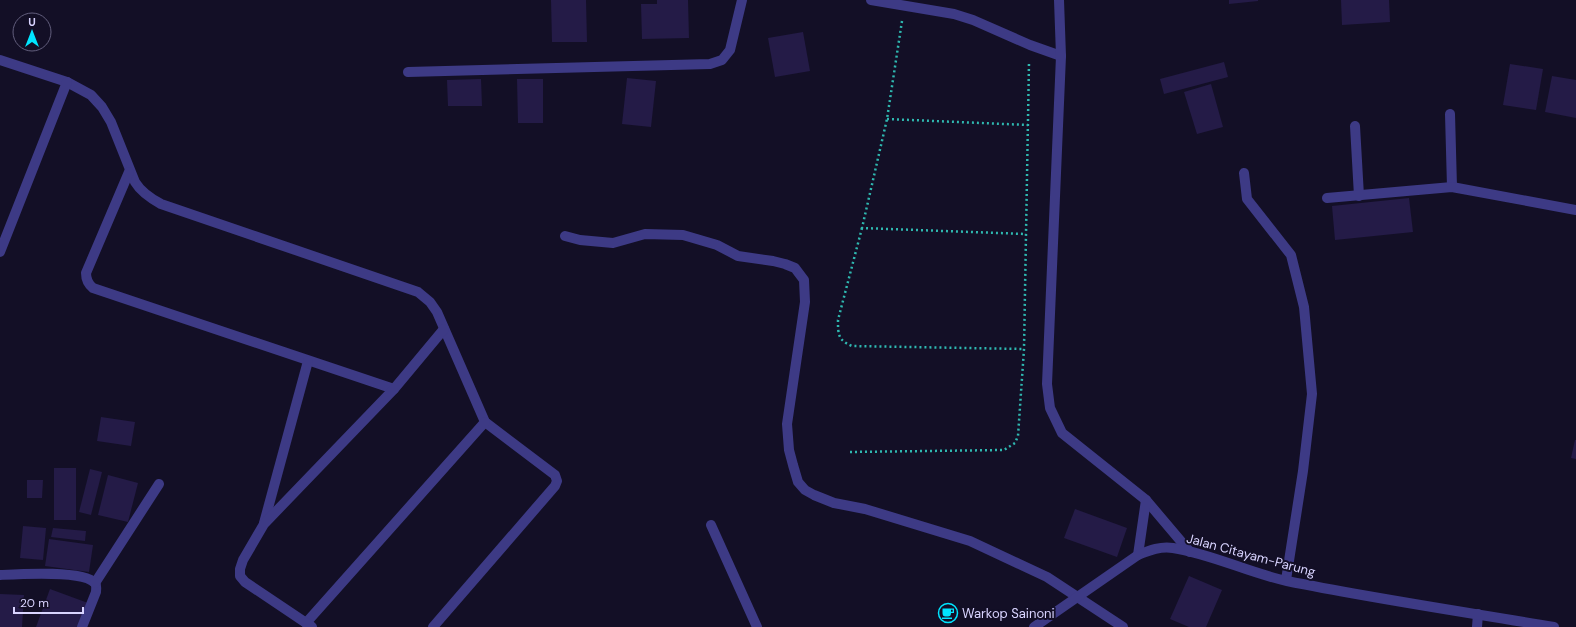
<svg xmlns="http://www.w3.org/2000/svg" width="1576" height="627" font-family="'DM Sans',sans-serif">
<rect width="100%" height="100%" fill="#130f26"/>
<g fill="#241b47">
<path d="M 551,0 L 586,0 L 587,42 L 552,42 Z"/>
<path d="M 657,0 L 688,0 L 689,38 L 642,39 L 641,4 L 657,4 Z"/>
<path d="M 1229,0 L 1258,0 L 1258,1 L 1229,4 Z"/>
<path d="M 1341,0 L 1389,0 L 1390,22 L 1342,25 Z"/>
<path d="M 803,32 L 810,71 L 775,77 L 768,38 Z"/>
<path d="M 1224,62 L 1228,77 L 1164,94 L 1160,79 Z"/>
<path d="M 1510,64 L 1543,69 L 1536,110 L 1503,105 Z"/>
<path d="M 1552,76 L 1576,80 L 1576,118 L 1545,112 Z"/>
<path d="M 627,78 L 656,81 L 651,127 L 622,124 Z"/>
<path d="M 481,79 L 482,106 L 448,106 L 447,80 Z"/>
<path d="M 517,79 L 543,79 L 543,123 L 518,123 Z"/>
<path d="M 1211,84 L 1223,127 L 1197,134 L 1184,92 Z"/>
<path d="M 1409,198 L 1413,232 L 1335,240 L 1332,206 Z"/>
<path d="M 101,417 L 135,422 L 131,446 L 97,441 Z"/>
<path d="M 1575,440 L 1576,440 L 1576,459 L 1571,458 Z"/>
<rect x="54" y="468" width="22" height="52"/>
<path d="M 90,469 L 102,472 L 91,515 L 79,512 Z"/>
<path d="M 108,475 L 138,483 L 128,522 L 98,515 Z"/>
<path d="M 27,480 L 43,480 L 42,498 L 27,498 Z"/>
<path d="M 1075,509 L 1127,528 L 1117,557 L 1064,538 Z"/>
<path d="M 23,526 L 46,528 L 43,560 L 20,558 Z"/>
<path d="M 53,528 L 86,531 L 85,541 L 51,537 Z"/>
<path d="M 49,539 L 93,545 L 89,572 L 45,566 Z"/>
<path d="M 1189,576 L 1222,590 L 1206,627 L 1189,627 L 1170,619 Z"/>
<path d="M 50,589 L 88,603 L 79,627 L 36,627 Z"/>
<path d="M 0,594 L 24,595 L 22,627 L 0,627 Z"/>
</g>
<g fill="none" stroke-linecap="round" stroke-linejoin="round">
<g stroke="#2fb8b0" stroke-width="2.5" stroke-dasharray="2 3" stroke-linecap="butt">
<path d="M 902,21 L 887,119 L 862,228 L 1026,234"/>
<path d="M 887,119 L 1028,125"/>
<path d="M 862,228 L 838,320 C 838,335 838,340 852,346 L 1024,349"/>
<path d="M 850,452 L 1004,450 L 1015,443 L 1018,436 L 1024,349 L 1029,62"/>
</g>
<path stroke="#3d3a85" stroke-width="10" d="M 1477,627 L 1478,614"/>
<g stroke="#3d3a85" stroke-width="10">
<path d="M 871,0 L 954,14 L 973,20 L 1030,45 L 1061,56"/>
<path d="M 1059,0 L 1061,56 L 1047,384 L 1050,408 L 1062,433 L 1146,500 L 1190,552"/>
<path d="M 0,60 L 67,82 L 91,95 L 102,107 L 111,122 L 135,182 C 141,192 150,198 161,204 L 418,292 L 430,302 L 437,312 L 485,422 L 555,475 L 557,481 L 555,486 L 433,627"/>
<path d="M 408,72 L 710,64 L 722,60 L 730,50 L 742,0"/>
<path d="M 1450,114 L 1452,187"/>
<path d="M 1355,126 L 1359,196"/>
<path d="M 129,172 L 86,273 C 86,280 88,284 93,288 L 394,389"/>
<path d="M 1244,173 L 1247,199 L 1291,255 L 1304,307 L 1312,394 L 1303,471 L 1286,580"/>
<path d="M 1327,198 L 1452,187 L 1576,210"/>
<path d="M 565,236 L 580,240 L 613,243 L 645,234 L 683,235 L 717,245 L 738,256 L 773,261 L 785,264 L 795,268 L 804,280 L 805,302 L 787,424 L 789,450 L 793,465 L 798,482 L 805,490 L 814,495 L 834,503 L 865,509 L 970,541 L 1047,577 L 1123,627"/>
<path d="M 0,252 L 67,82"/>
<path d="M 264,523 L 308,361"/>
<path d="M 711,525 L 757,627"/>
<path d="M 1138,555 L 1146,500"/>
<path d="M 0,575 C 19,574 83,570 95,583 C 97,586 96,589 96,592 L 82,627"/>
<path d="M 95,583 L 159,484"/>
<path d="M 306,623 L 485,422"/>
<path d="M 312,627 L 245,582 L 240,576 L 240,569 L 243,560 L 264,524 L 394,389 L 444,329"/>
</g>
<path stroke="#3d3a85" stroke-width="10" d="M 1034,627 L 1138,555 C 1150,550 1161,546 1173,548 C 1212,554 1249,573 1287,581 C 1376,599 1465,612 1554,627"/>
</g>
<defs>
<symbol id="cafe-ring" viewBox="-11 -11 22 22"><circle r="9.5" fill="#130f26" stroke="#00e5ff" stroke-width="1.5"/><path d="M-5.5-4.5H6V0H3Q3 3.5 0 3.5H-2.5Q-5.5 3.5-5.5 0ZM3-3.2v2h1.7v-2ZM-6 4.5H4V6H-6Z" fill="#00e5ff"/></symbol>
</defs>
<g fill-rule="evenodd">
<use href="#cafe-ring" x="937" y="602" width="22" height="22"/>
</g>
<g text-anchor="middle" dominant-baseline="central" stroke-width="4" stroke-linejoin="round" paint-order="stroke">
<g font-size="13" fill="#d9d4ff" stroke="#130f26">
<text transform="translate(1251 555) rotate(15)">Jalan Citayam-Parung</text>
</g>
<g font-size="13" fill="#d9d4ff" stroke="#130f26" text-anchor="start">
<text x="962" y="613">Warkop Sainoni</text>
</g>
</g>
<g transform="translate(32 32)"><circle r="19" fill="#130f26" stroke="#625e7d"/>
<path d="M0-3L7 15L0 10L-7 15Z" fill="#00e5ff"/>
<text y="-6" font-size="11" font-weight="bold" text-anchor="middle" fill="#d9d4ff">U</text>
</g>
<path d="M14 607v6h69v-6" fill="none" stroke="#d9d4ff" stroke-width="2"/>
<text x="20" y="607" font-size="12" fill="#d9d4ff" stroke="#130f26" stroke-width="3" paint-order="stroke">20 m</text>
</svg>
